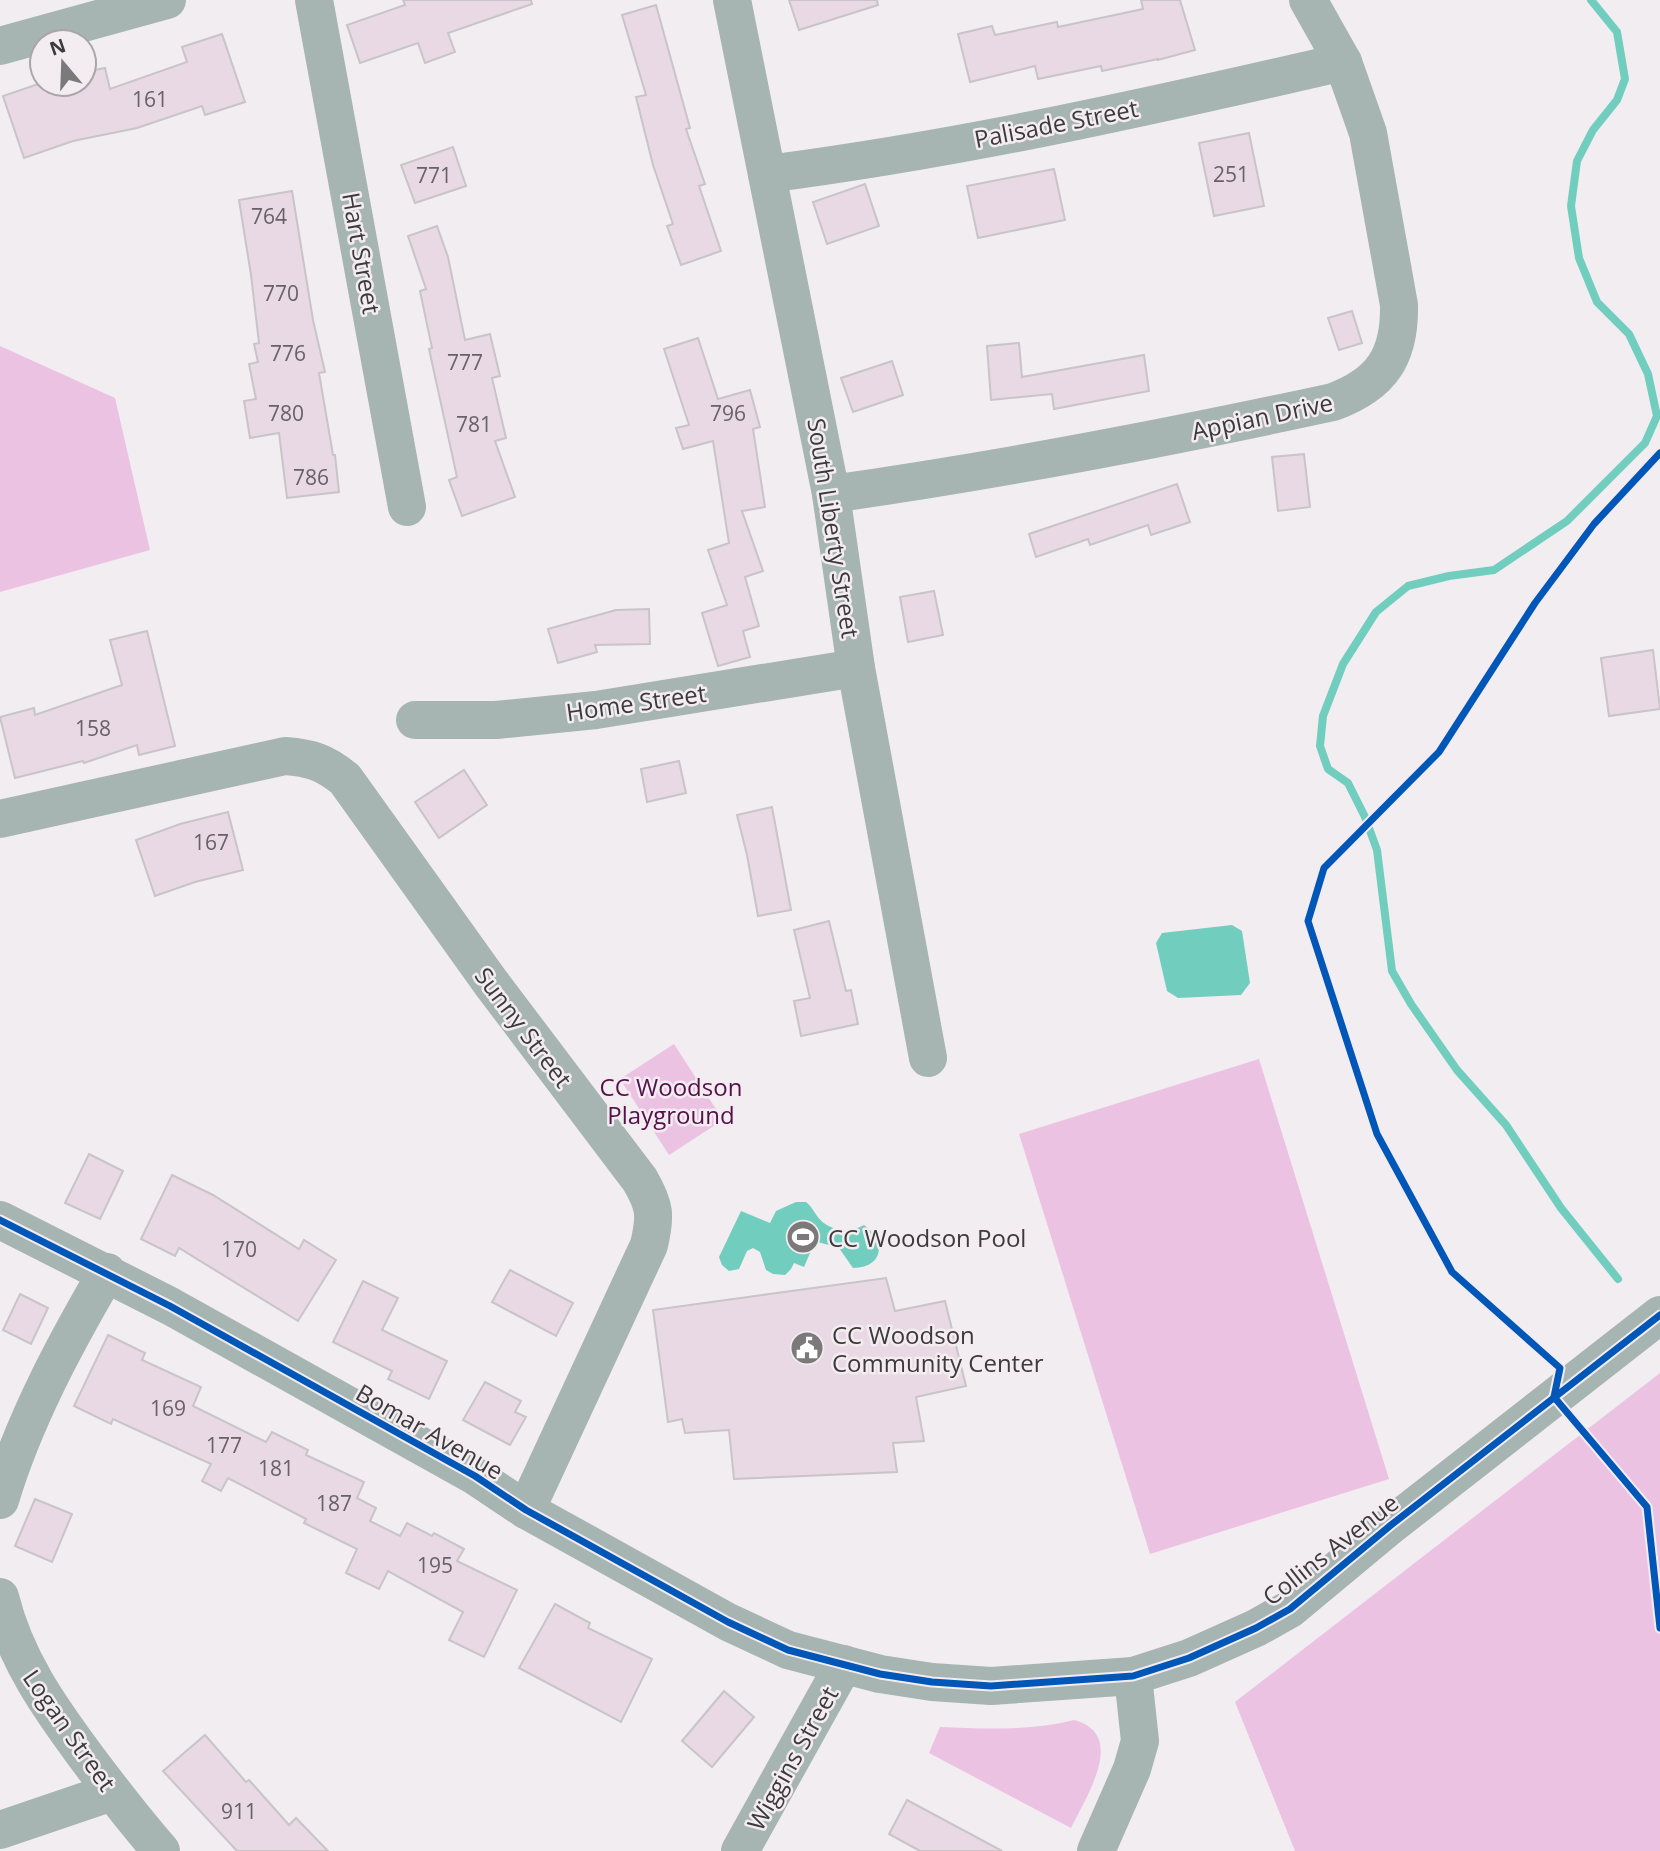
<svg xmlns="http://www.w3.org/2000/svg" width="1660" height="1851" font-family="'Open Sans',sans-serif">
<rect width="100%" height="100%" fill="#f2edf0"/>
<g fill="#ecc2e3">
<path d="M 0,346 L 115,398 L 150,550 L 0,592 Z"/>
<path d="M 674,1044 L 723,1120 L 669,1155 L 620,1079 Z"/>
<path d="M 1259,1059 L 1389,1479 L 1150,1554 L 1019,1134 Z"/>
<path d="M 1660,1373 L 1660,1851 L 1295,1851 L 1235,1702 Z"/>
<path d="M 1074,1720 C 1128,1734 1086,1797 1071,1828 L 929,1753 L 940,1727 C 984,1729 1031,1731 1074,1720 Z"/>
</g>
<g fill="#71cebf">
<path d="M 1232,925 L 1242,931 L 1250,983 L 1241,995 L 1178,998 L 1167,991 L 1156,943 L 1162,933 Z"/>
<path d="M 796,1202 L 806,1202 C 811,1206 813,1210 817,1216 C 828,1231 848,1234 864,1225 C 887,1242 883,1268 853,1268 L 839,1248 L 818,1242 L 813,1246 L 804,1267 L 794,1263 L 791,1269 L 785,1275 L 773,1274 L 766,1270 L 760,1252 L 753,1248 L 747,1251 L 739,1269 L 729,1271 L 722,1265 L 719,1257 L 741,1211 L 770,1223 L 776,1211 Z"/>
</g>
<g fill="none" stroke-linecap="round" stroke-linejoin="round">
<path stroke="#71cebf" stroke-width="8" d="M 1591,0 L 1617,32 L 1625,79 L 1617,100 L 1593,130 L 1577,161 L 1571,206 L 1579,258 L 1597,302 L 1629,334 L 1648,374 L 1657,416 L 1645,443 L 1567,521 L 1494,570 L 1449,576 L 1408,586 L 1376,612 L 1343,664 L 1323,716 L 1320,746 L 1328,769 L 1348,783 L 1365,817 L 1377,850 L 1392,971 L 1411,1004 L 1457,1070 L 1506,1125 L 1561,1208 L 1618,1279"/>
</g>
<g fill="#e8d9e4" stroke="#c8c4c7" stroke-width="2">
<path d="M 403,0 L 531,0 L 532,4 L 448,33 L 455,52 L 425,63 L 418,43 L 360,63 L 347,25 L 405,5 Z"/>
<path d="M 789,0 L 877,0 L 878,5 L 799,30 Z"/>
<path d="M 1141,0 L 1180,0 L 1195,50 L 1158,60 L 1158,59 L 1102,71 L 1101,66 L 1038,79 L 1035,66 L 970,82 L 958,34 L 992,26 L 995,35 L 1057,22 L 1058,27 L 1143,9 Z"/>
<path d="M 656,5 L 690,128 L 686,129 L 705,184 L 699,186 L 721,251 L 681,265 L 667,226 L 673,224 L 653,165 L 636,97 L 646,95 L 622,15 Z"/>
<path d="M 222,34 L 245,102 L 205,115 L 202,106 L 137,128 L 73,141 L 24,158 L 3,96 L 38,84 L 84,84 L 84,72 L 105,68 L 110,89 L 187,62 L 182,47 Z"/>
<path d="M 1249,133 L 1264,206 L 1214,216 L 1199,143 Z"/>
<path d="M 453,147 L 466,186 L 415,203 L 401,165 Z"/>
<path d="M 1054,169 L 1065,220 L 978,238 L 967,186 Z"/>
<path d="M 865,184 L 879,226 L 827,244 L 813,202 Z"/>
<path d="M 292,191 L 313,320 L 325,372 L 319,373 L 333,455 L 335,455 L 339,492 L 287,498 L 279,433 L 250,438 L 244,401 L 256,399 L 249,364 L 258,362 L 254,344 L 259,343 L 251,275 L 239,200 Z"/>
<path d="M 437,226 L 448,257 L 465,340 L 490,334 L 500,376 L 492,378 L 506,438 L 495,441 L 515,497 L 462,516 L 449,480 L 457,477 L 429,349 L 432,348 L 420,291 L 426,289 L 408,236 Z"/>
<path d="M 1352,311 L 1362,343 L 1339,350 L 1328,318 Z"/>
<path d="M 698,338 L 718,399 L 750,390 L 760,427 L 753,429 L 765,507 L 742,511 L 763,571 L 745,577 L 759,626 L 743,631 L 750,657 L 718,666 L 702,613 L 727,605 L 708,550 L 729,543 L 713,441 L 683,449 L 676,428 L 689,425 L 664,349 Z"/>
<path d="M 1019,343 L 1022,377 L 1144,355 L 1149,391 L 1054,409 L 1052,394 L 991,400 L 987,346 Z"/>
<path d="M 892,361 L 903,395 L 853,412 L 841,378 Z"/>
<path d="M 1304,454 L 1310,507 L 1278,511 L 1272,457 Z"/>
<path d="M 1177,484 L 1190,522 L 1151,535 L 1148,525 L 1090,545 L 1088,539 L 1036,557 L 1029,534 Z"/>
<path d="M 934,591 L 943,635 L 908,642 L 900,597 Z"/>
<path d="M 649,609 L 650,644 L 595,645 L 597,652 L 558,663 L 548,629 L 616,610 Z"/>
<path d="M 147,631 L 175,746 L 139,755 L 137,745 L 84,763 L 83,761 L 15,778 L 0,717 L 34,708 L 35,715 L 122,685 L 110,640 Z"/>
<path d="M 1653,650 L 1660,709 L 1609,716 L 1601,658 Z"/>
<path d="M 679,761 L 686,793 L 647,802 L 641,769 Z"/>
<path d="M 464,770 L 487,805 L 439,838 L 415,802 Z"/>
<path d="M 772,807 L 791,910 L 758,916 L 747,855 L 737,815 Z"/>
<path d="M 228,812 L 243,870 L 195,882 L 155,896 L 136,840 L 180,824 Z"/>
<path d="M 829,921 L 846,991 L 851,990 L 858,1024 L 801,1036 L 794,1001 L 810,998 L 794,930 Z"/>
<path d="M 89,1154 L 123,1171 L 100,1219 L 65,1203 Z"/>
<path d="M 172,1175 L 213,1195 L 299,1249 L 304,1240 L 336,1260 L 298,1321 L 179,1248 L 175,1256 L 141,1239 Z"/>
<path d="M 510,1270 L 573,1303 L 556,1336 L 492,1302 Z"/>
<path d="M 886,1278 L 895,1311 L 945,1301 L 966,1386 L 916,1397 L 924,1441 L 893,1443 L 897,1472 L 734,1479 L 729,1430 L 685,1433 L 682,1419 L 668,1422 L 653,1310 Z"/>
<path d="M 363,1281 L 398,1298 L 382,1330 L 447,1361 L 429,1399 L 388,1379 L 392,1371 L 333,1342 Z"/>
<path d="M 20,1294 L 48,1308 L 31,1344 L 3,1330 Z"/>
<path d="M 108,1335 L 145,1353 L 142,1360 L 201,1387 L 193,1406 L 266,1442 L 272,1432 L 308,1450 L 306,1455 L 364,1482 L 357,1498 L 376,1508 L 370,1521 L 400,1536 L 407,1523 L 432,1536 L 434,1533 L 464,1549 L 457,1561 L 517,1590 L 484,1657 L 449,1640 L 463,1612 L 388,1571 L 379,1589 L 346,1573 L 357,1549 L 304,1523 L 306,1519 L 228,1478 L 221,1491 L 202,1481 L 211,1464 L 113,1419 L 111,1424 L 74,1406 Z"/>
<path d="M 485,1382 L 521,1401 L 515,1412 L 526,1417 L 510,1445 L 463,1420 Z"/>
<path d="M 35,1499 L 72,1514 L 52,1562 L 15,1546 Z"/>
<path d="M 555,1604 L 590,1623 L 588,1628 L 652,1659 L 621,1722 L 519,1668 Z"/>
<path d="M 724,1691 L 754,1717 L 712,1767 L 682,1741 Z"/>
<path d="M 205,1735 L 246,1782 L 249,1780 L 289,1825 L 296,1818 L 328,1851 L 237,1851 L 163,1771 Z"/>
<path d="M 907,1800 L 1002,1851 L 920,1851 L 889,1834 Z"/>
</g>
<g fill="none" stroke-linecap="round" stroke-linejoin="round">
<g stroke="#a6b4b2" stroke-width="38">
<path d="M 314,0 L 407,507"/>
<path d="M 732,0 L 831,494 L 856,668 L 928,1058"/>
<path d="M 0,46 L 167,0"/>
<path d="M 767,174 C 961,149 1153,106 1343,62"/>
<path d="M 831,494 C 1000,470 1167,438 1333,402 C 1382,384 1400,356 1399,305 L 1368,133 L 1343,62 L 1308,0"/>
<path d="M 415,720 L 496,720 L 596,710 L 856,668"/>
<path d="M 0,819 L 285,756 C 311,758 324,762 345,779 L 491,983 L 640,1180 C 655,1206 656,1215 649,1245 L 526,1510"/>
<path d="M 0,1220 L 170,1306 L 475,1476 L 526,1510 L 728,1622 L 788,1650 L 880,1674 L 932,1682 L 991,1686 L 1133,1676 L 1189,1658 L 1256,1628 L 1290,1609 L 1391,1525 L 1660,1315"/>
<path d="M 0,1500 C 24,1420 65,1344 107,1272"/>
<path d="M 0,1597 C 15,1659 50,1708 87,1758 C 111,1790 135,1821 161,1851"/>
<path d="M 0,1830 L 112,1792"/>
<path d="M 740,1851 L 844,1664"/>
<path d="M 1096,1851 L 1132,1769 L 1140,1741 L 1133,1676"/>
</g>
<defs>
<g id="cycleway">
<path d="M 1660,453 L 1594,524 L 1535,603 L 1439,752 L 1324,868 L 1308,921 L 1377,1134 L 1452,1272 L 1560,1368 L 1554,1397 L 1647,1507 L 1660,1628"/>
<path d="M 0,1220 L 170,1306 L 475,1476 L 526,1510 L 728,1622 L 788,1650 L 880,1674 L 932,1682 L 991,1686 L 1133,1676 L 1189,1658 L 1256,1628 L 1290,1609 L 1391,1525 L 1660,1315"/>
</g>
</defs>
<use href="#cycleway" stroke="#f3ecf1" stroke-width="11"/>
<use href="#cycleway" stroke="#0057b8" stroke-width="7"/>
</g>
<defs>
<symbol id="stadium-disc" viewBox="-11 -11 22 22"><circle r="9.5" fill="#7c797a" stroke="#f3ecf1"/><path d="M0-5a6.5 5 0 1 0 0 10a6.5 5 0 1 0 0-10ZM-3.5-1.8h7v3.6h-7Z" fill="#fff"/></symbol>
<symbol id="civic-disc" viewBox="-11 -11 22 22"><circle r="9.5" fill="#7c797a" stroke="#f3ecf1"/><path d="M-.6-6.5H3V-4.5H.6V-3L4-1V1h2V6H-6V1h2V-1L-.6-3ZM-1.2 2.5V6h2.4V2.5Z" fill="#fff"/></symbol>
</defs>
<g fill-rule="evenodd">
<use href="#stadium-disc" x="784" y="1218" width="38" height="38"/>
<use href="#civic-disc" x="788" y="1329" width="38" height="38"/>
</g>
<g text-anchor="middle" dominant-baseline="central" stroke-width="5" stroke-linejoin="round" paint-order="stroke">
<g font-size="21" fill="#686266">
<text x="150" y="99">161</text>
<text x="1231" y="174">251</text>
<text x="434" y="175">771</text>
<text x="269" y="216">764</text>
<text x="281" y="293">770</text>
<text x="288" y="353">776</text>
<text x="465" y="362">777</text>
<text x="286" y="413">780</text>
<text x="728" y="413">796</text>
<text x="474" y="424">781</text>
<text x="311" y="477">786</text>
<text x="93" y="728">158</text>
<text x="211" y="842">167</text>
<text x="239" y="1249">170</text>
<text x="168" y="1408">169</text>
<text x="224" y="1445">177</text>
<text x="276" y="1468">181</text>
<text x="334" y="1503">187</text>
<text x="435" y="1565">195</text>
<text x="239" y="1811">911</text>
</g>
<g font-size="24" fill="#3c3a3b" stroke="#f3ecf1">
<text transform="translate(1056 123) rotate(-11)">Palisade Street</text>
<text transform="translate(362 253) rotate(80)">Hart Street</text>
<text transform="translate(1262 416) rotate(-12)">Appian Drive</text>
<text transform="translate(834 528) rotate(81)">South Liberty Street</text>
<text transform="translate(636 702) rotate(-8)">Home Street</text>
<text transform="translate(524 1027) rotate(53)">Sunny Street</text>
<text transform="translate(430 1431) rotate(30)">Bomar Avenue</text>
<text transform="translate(1330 1549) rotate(-38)">Collins Avenue</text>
<text transform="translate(70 1730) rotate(55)">Logan Street</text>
<text transform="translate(792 1758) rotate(-61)">Wiggins Street</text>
</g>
<g font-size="24" fill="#54114b" stroke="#f3ecf1">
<text x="671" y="1086">CC Woodson<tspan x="671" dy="28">Playground</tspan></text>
</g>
<g font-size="24" fill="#3c3a3b" stroke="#f3ecf1" text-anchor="start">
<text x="828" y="1237">CC Woodson Pool</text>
<text x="832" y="1334">CC Woodson<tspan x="832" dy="28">Community Center</tspan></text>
</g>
</g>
<g transform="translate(63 63) rotate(341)"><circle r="33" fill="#f3ecf1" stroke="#aaa5a8" stroke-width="2"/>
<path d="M0-5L12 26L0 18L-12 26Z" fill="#7c797a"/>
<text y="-10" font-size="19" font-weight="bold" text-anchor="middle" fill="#3c3a3b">N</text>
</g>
</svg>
